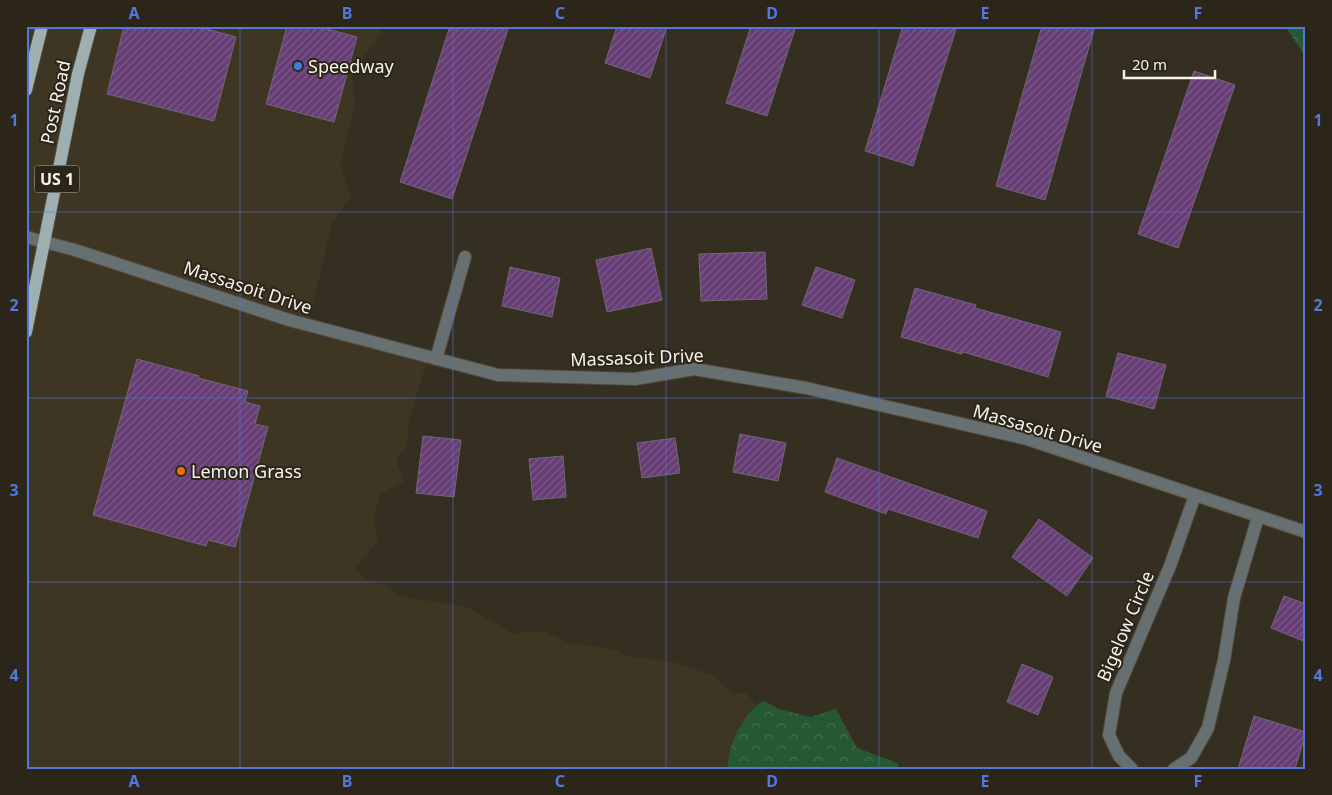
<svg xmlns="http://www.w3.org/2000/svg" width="1332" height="795" font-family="'Noto Sans',sans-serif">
<defs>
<pattern id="forest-crowns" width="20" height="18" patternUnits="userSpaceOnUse" patternTransform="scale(1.25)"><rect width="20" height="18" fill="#265831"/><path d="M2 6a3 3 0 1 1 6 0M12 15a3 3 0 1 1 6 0" fill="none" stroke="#46704f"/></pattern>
<pattern id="building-hatch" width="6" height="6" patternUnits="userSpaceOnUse" patternTransform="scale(1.25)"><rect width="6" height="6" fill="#663e75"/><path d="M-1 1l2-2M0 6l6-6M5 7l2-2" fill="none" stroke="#7d5a89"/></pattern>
</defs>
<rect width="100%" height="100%" fill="#352f22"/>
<path fill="#3e3623" d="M 26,26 L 382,26 L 381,34 L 352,71 L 355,105 L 340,163 L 351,195 L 332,224 L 309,321 L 427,360 L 409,420 L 407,446 L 396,461 L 404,481 L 381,494 L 374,516 L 378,541 L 355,568 L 363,578 L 388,586 L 399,596 L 467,607 L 513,633 L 544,631 L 569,643 L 618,650 L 622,655 L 673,662 L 715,676 L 733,695 L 745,692 L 757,705 L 740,725 L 727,761 L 728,769 L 26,769 Z"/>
<g fill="url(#forest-crowns)">
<path d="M 1282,26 L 1306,26 L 1306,57 L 1286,28 Z"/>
<path d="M 764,701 L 779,709 L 810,717 L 836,709 L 857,748 L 897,763 L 900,769 L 728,769 C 726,748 745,710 764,701 Z"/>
</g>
<g fill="url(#building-hatch)" stroke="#716875">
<path d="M 124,26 L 196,26 L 236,37 L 214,121 L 107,94 Z"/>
<path d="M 287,26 L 316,26 L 357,37 L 334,122 L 266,104 Z"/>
<path d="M 450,26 L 509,26 L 452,199 L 400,182 Z"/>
<path d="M 617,26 L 667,26 L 650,78 L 605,63 Z"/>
<path d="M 751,26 L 796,26 L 767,116 L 726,103 Z"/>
<path d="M 903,26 L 957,26 L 913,166 L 865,151 Z"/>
<path d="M 1042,26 L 1095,26 L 1045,200 L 996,186 Z"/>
<path d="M 1194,71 L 1235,85 L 1178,248 L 1138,234 Z"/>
<path d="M 651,248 L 662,300 L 607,312 L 596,260 Z"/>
<path d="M 765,252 L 767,299 L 701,301 L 699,254 Z"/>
<path d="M 510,267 L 560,278 L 552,317 L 502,306 Z"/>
<path d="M 816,267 L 855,280 L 842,318 L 802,305 Z"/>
<path d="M 915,288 L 976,305 L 975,308 L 1061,332 L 1048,377 L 963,352 L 962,354 L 901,337 Z"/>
<path d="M 1118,353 L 1166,365 L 1154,409 L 1106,396 Z"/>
<path d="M 137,359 L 199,376 L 198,378 L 248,391 L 245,402 L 260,406 L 255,424 L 268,427 L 235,547 L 208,540 L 206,546 L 93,515 Z"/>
<path d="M 740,434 L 786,443 L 778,481 L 733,472 Z"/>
<path d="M 423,436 L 461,440 L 454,497 L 416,493 Z"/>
<path d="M 675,438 L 680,473 L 642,478 L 637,443 Z"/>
<path d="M 563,456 L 566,497 L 533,500 L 529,459 Z"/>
<path d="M 837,458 L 987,511 L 978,538 L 888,509 L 886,514 L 825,492 Z"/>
<path d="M 1039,519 L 1093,558 L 1067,596 L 1012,557 Z"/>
<path d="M 1284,596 L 1306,604 L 1306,642 L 1271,628 Z"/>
<path d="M 1022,664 L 1053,677 L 1038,715 L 1007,702 Z"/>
<path d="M 1254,716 L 1306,732 L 1295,769 L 1238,769 Z"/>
</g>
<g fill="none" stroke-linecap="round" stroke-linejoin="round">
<defs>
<path id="service" d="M 436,359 L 465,257"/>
<g id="minor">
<path d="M 26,237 L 75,250 L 289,320 L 498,375 L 635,379 L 694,369 L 806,388 L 1027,439 L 1306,532"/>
<path d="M 1132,769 L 1119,756 L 1109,735 L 1116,693 L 1170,566 L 1195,495"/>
<path d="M 1174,769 L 1191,758 L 1208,728 L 1224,660 L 1234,598 L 1258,517"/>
</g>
<g id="primary">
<path d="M 26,90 L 42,26"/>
<path d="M 26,332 L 78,74 L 91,26"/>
</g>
</defs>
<use href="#service" stroke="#504a3e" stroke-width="14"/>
<use href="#minor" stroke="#504a3e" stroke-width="14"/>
<use href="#primary" stroke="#504a3e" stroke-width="14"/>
<use href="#service" stroke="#677070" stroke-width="12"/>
<use href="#minor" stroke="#677070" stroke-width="12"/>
<use href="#primary" stroke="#9dafb0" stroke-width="12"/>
</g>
<path fill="none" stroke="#5477dd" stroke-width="1" stroke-opacity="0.55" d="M 240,26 L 240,769M 453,26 L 453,769M 666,26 L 666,769M 879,26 L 879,769M 1092,26 L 1092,769M 26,212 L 1306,212M 26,398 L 1306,398M 26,582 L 1306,582"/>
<circle fill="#3f7fe0" stroke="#2b2619" stroke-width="2" cx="298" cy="66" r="5"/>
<circle fill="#e8710a" stroke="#2b2619" stroke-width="2" cx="181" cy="471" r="5"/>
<g text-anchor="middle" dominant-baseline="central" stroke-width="4" stroke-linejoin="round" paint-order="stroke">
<rect fill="#2b2619" stroke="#bab6ac" stroke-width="1" x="34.5" y="165.5" width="45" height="27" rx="4"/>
<g font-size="16" font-weight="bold" fill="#f7f3eb">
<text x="57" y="179">US 1</text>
</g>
<g font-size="18" fill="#f7f3eb" stroke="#2b2619" text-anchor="start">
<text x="308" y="66">Speedway</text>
<text x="191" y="471">Lemon Grass</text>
</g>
<g font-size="18" fill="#f7f3eb" stroke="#2b2619">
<text transform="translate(55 102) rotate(-78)">Post Road</text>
<text transform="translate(248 287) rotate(18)">Massasoit Drive</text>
<text transform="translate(637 357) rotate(-2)">Massasoit Drive</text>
<text transform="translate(1038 428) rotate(16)">Massasoit Drive</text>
<text transform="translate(1125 626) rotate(-67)">Bigelow Circle</text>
</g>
</g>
<rect width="1332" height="795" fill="none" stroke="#2b2619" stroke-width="55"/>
<path d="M1124 70v8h91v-8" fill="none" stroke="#f7f3eb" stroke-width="2.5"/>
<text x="1132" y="70" font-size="15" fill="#f7f3eb" stroke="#2b2619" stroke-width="4" paint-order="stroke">20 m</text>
<rect x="28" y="28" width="1276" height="740" fill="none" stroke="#5477dd" stroke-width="2"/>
<g font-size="16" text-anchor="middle" font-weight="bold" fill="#5477dd">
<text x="134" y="19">A</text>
<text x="347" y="19">B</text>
<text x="560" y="19">C</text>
<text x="772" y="19">D</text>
<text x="985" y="19">E</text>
<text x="1198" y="19">F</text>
<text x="14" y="126">1</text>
<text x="1318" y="126">1</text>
<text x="14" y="311">2</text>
<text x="1318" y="311">2</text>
<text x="14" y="496">3</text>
<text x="1318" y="496">3</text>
<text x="14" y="681">4</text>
<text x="1318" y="681">4</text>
<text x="134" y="787">A</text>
<text x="347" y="787">B</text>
<text x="560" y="787">C</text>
<text x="772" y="787">D</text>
<text x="985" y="787">E</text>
<text x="1198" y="787">F</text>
</g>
</svg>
